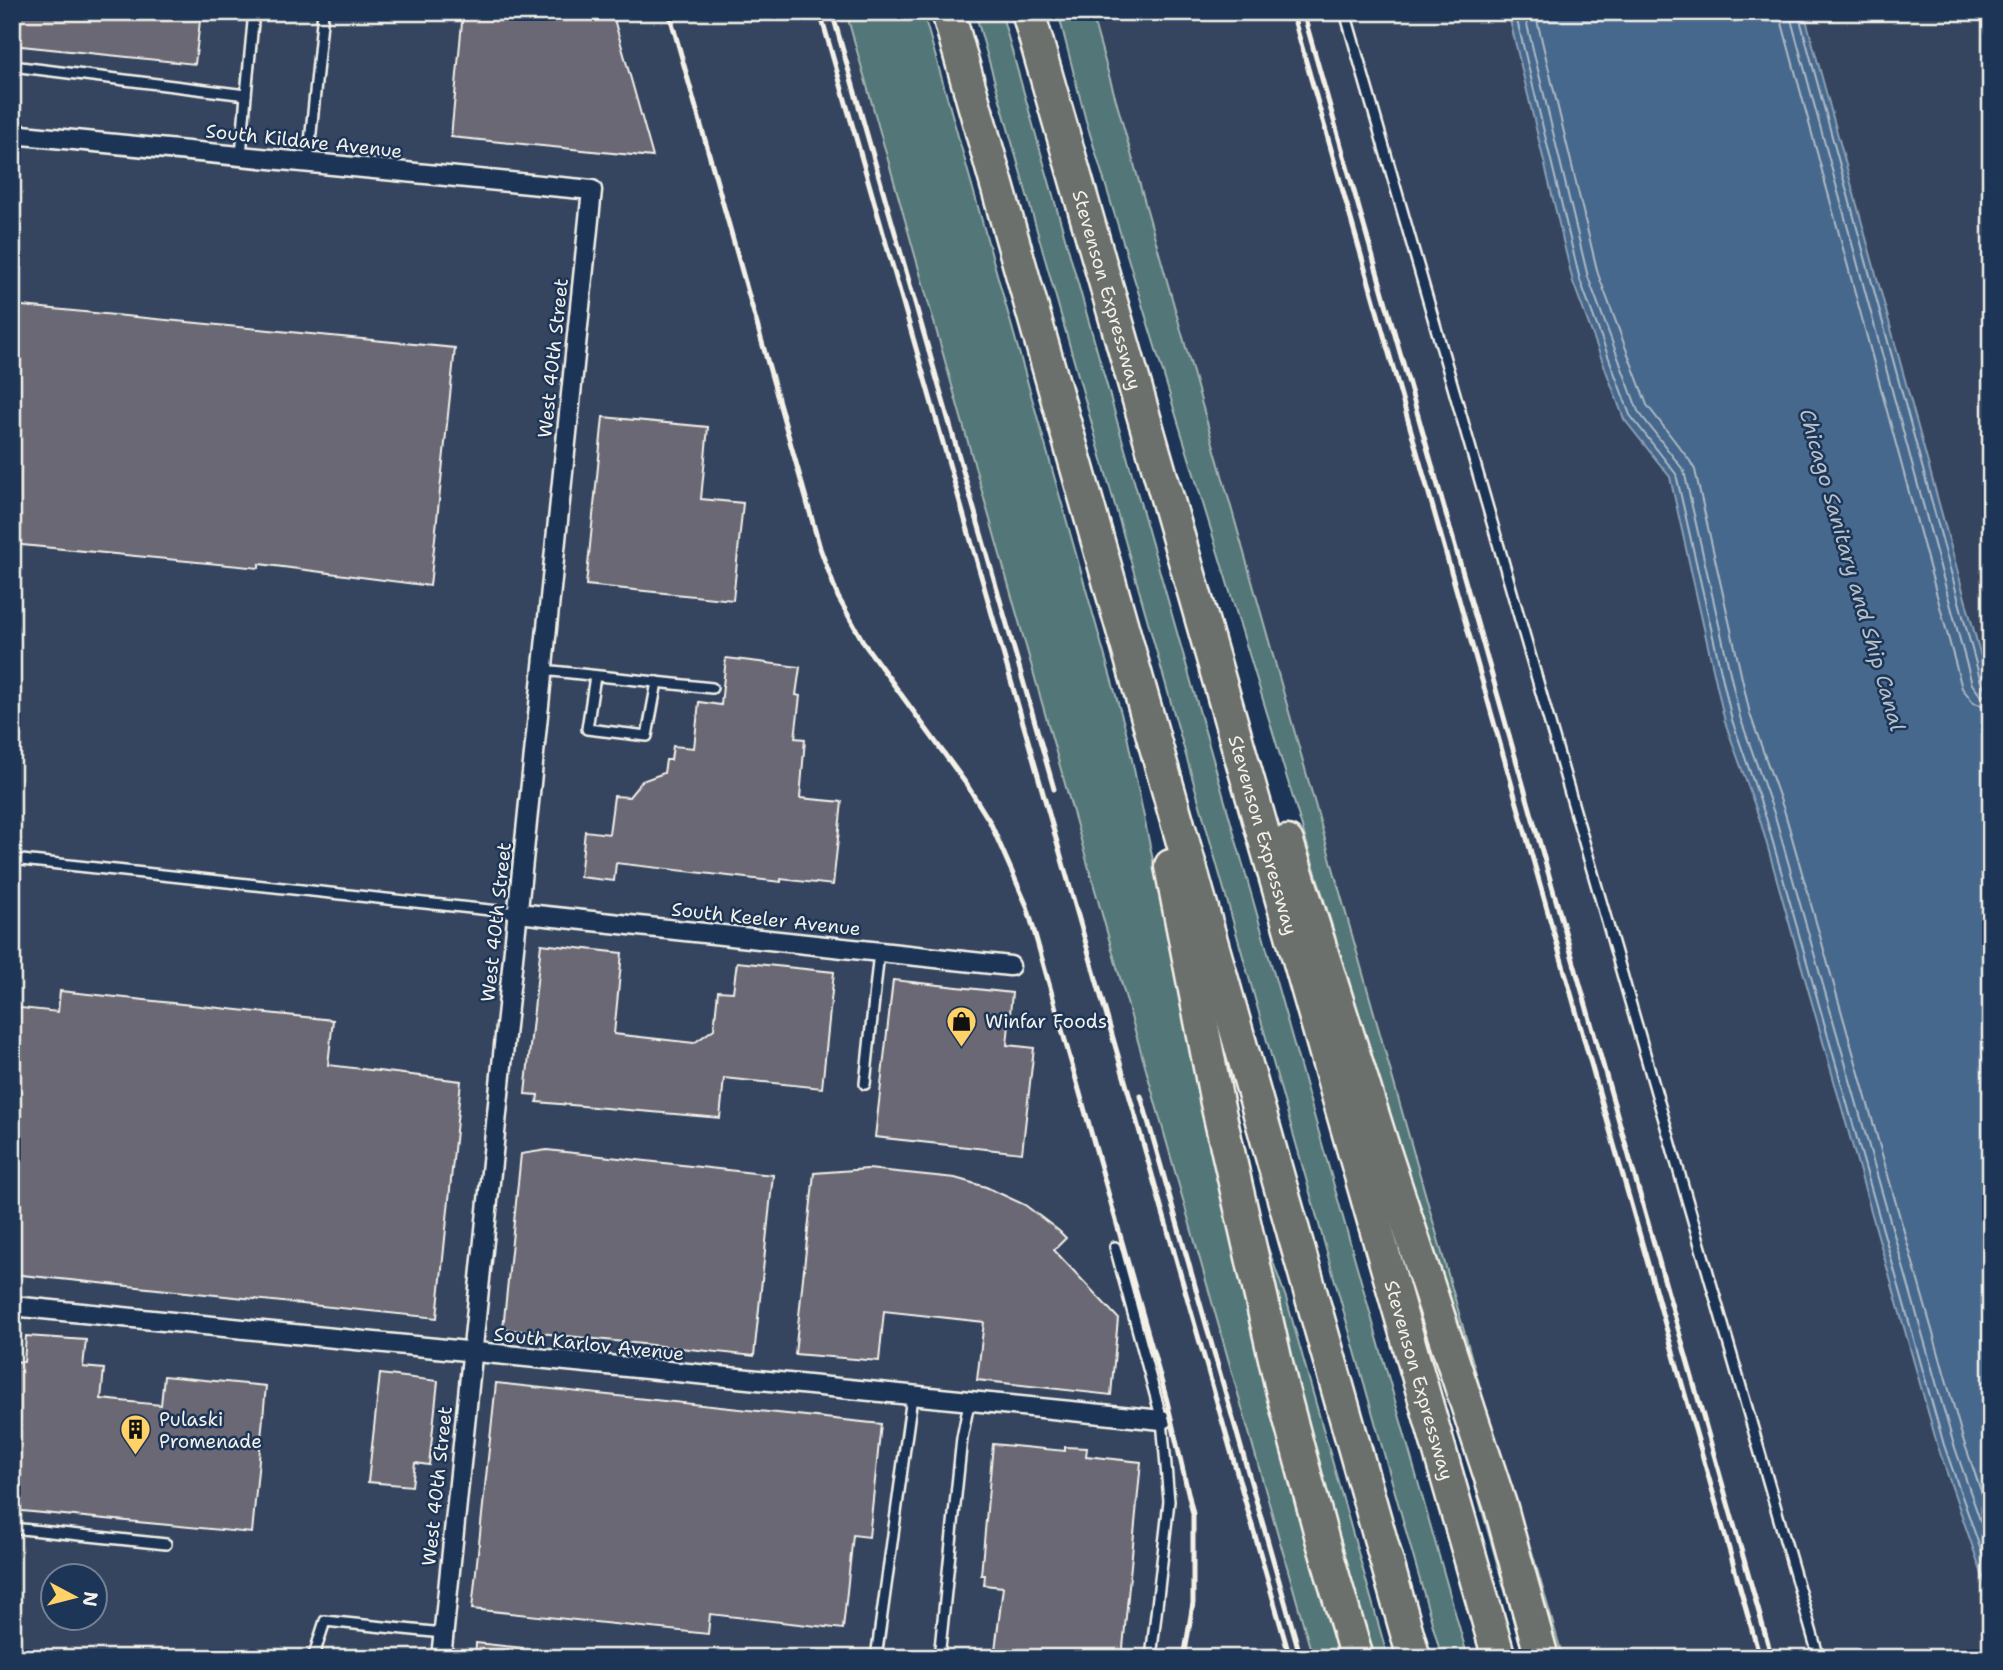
<svg xmlns="http://www.w3.org/2000/svg" width="2003" height="1670" font-family="'Shantell Sans',sans-serif">
<rect width="100%" height="100%" fill="#1d3557"/>
<filter id="ink" filterUnits="userSpaceOnUse"><feTurbulence type="fractalNoise" baseFrequency=".0143" numOctaves="2"/><feDisplacementMap in="SourceGraphic" scale="14" xChannelSelector="R" yChannelSelector="G"/><feConvolveMatrix kernelMatrix="1 2 1 2 8 2 1 2 1" color-interpolation-filters="sRGB"/></filter>
<g filter="url(#ink)">
<g fill="#344460" fill-rule="evenodd">
<path d="M 12,12 L 846,12 L 1313,1658 L 12,1658 ZM 52,1576 L 94,1576 L 94,1618 L 52,1618 Z"/>
<path d="M 1091,12 L 1508,12 L 1573,282 L 1624,419 L 1670,477 L 1725,722 L 1760,820 L 1938,1447 L 1991,1600 L 1991,1658 L 1563,1658 L 1531,1548 L 1524,1543 Z"/>
<path d="M 1804,12 L 1991,12 L 1991,693 L 1807,21 Z"/>
</g>
<g fill="#527678" stroke="#a3b4b0" stroke-width="2">
<path d="M 846,12 L 923,12 L 1126,731 L 1168,932 L 1344,1658 L 1313,1658 Z"/>
<path d="M 975,12 L 1001,12 L 1468,1658 L 1442,1658 Z"/>
<path d="M 1058,12 L 1091,12 L 1524,1543 L 1531,1548 L 1563,1658 L 1556,1658 L 1086,121 Z"/>
<path d="M 1252,1203 L 1286,1298 L 1388,1658 L 1371,1658 L 1317,1466 Z"/>
<path d="M 1449,1394 L 1533,1658 L 1524,1658 Z"/>
</g>
<path fill="#46688d" stroke="#8c9fb1" stroke-width="2" d="M 1508,12 L 1804,12 L 1991,693 L 1991,1600 L 1938,1447 L 1760,820 L 1725,722 L 1670,477 L 1624,419 L 1573,282 Z"/>
<g fill="none" stroke-linecap="round" stroke-linejoin="round">
<g stroke="#aebac4" stroke-width="2">
<path d="M 1515,12 L 1580,280 L 1630,415 L 1676,474 L 1732,720 L 1766,818 L 1944,1445 L 1991,1579"/>
<path d="M 1524,12 L 1588,277 L 1638,411 L 1684,471 L 1740,717 L 1775,816 L 1953,1442 L 1991,1552"/>
<path d="M 1535,12 L 1598,274 L 1647,405 L 1690,461 L 1695,470 L 1750,714 L 1785,813 L 1963,1439 L 1991,1520"/>
<path d="M 1779,12 L 1962,688 L 1974,703 L 1991,708"/>
<path d="M 1789,12 L 1972,684 L 1980,695 L 1991,697"/>
<path d="M 1798,12 L 1981,682 L 1984,687 L 1991,688"/>
</g>
</g>
<g fill="#6a6774" stroke="#f4f1e8" stroke-width="2">
<path d="M 12,12 L 201,12 L 195,64 L 12,45 Z"/>
<path d="M 463,12 L 612,12 L 653,157 L 451,137 Z"/>
<path d="M 12,305 L 455,348 L 430,586 L 259,564 L 259,568 L 12,544 Z"/>
<path d="M 603,417 L 708,427 L 701,499 L 743,503 L 733,600 L 586,585 Z"/>
<path d="M 726,658 L 800,667 L 796,695 L 800,696 L 795,738 L 805,739 L 800,798 L 842,802 L 833,885 L 781,879 L 781,882 L 616,863 L 614,881 L 580,877 L 585,831 L 609,834 L 614,796 L 629,797 L 642,781 L 664,773 L 666,760 L 671,760 L 673,746 L 694,748 L 699,702 L 721,705 Z"/>
<path d="M 541,944 L 622,953 L 614,1034 L 694,1043 L 714,1029 L 718,991 L 733,992 L 737,962 L 834,972 L 822,1088 L 724,1078 L 720,1118 L 537,1102 L 538,1095 L 525,1094 Z"/>
<path d="M 893,980 L 1012,993 L 1007,1045 L 1034,1048 L 1022,1153 L 875,1137 Z"/>
<path d="M 60,991 L 333,1020 L 328,1065 L 461,1081 L 437,1318 L 12,1274 L 12,1007 L 58,1012 Z"/>
<path d="M 547,1150 L 773,1175 L 754,1356 L 503,1329 L 521,1154 Z"/>
<path d="M 868,1169 L 955,1178 L 986,1187 L 1025,1205 L 1059,1231 L 1066,1238 L 1054,1250 L 1118,1318 L 1111,1395 L 977,1380 L 984,1322 L 884,1311 L 879,1361 L 795,1354 L 814,1173 Z"/>
<path d="M 26,1336 L 86,1340 L 83,1367 L 104,1369 L 101,1399 L 161,1405 L 164,1376 L 266,1386 L 252,1533 L 12,1510 L 12,1361 L 24,1362 Z"/>
<path d="M 380,1374 L 438,1381 L 429,1465 L 415,1463 L 412,1486 L 368,1482 Z"/>
<path d="M 496,1383 L 881,1424 L 869,1537 L 853,1535 L 843,1629 L 710,1614 L 708,1634 L 472,1609 Z"/>
<path d="M 993,1444 L 1065,1451 L 1065,1447 L 1087,1448 L 1086,1456 L 1141,1462 L 1122,1658 L 994,1658 L 1003,1587 L 984,1585 L 985,1575 L 981,1575 Z"/>
<path d="M 476,1643 L 523,1648 L 523,1658 L 475,1658 Z"/>
</g>
<g fill="none" stroke-linecap="round" stroke-linejoin="round">
<defs>
<g id="lane">
<path d="M 1345,12 L 1819,1658"/>
<path d="M 12,66 L 246,95 L 254,12"/>
<path d="M 241,156 L 246,95"/>
<path d="M 308,163 L 323,12"/>
<path d="M 543,670 L 712,688"/>
<path d="M 595,676 L 587,729 L 647,736 L 657,682"/>
<path d="M 12,859 L 518,913"/>
<path d="M 865,1084 L 879,952"/>
<path d="M 1115,1247 L 1162,1420 L 1169,1501 L 1151,1658"/>
<path d="M 12,1528 L 166,1544"/>
<path d="M 313,1658 L 325,1621 L 443,1633"/>
<path d="M 876,1658 L 912,1397"/>
<path d="M 939,1658 L 962,1438 L 969,1403"/>
</g>
<g id="street">
<path d="M 12,134 L 592,190 L 441,1658"/>
<path d="M 518,913 L 1010,966"/>
<path d="M 12,1306 L 1162,1420"/>
</g>
<g id="highway">
<path d="M 948,12 L 1414,1658"/>
<path id="s1" d="M 1028,12 L 1499,1658"/>
<path d="M 1287,842 L 1384,1151 L 1501,1508 L 1542,1658"/>
<path d="M 1171,866 L 1217,1103 L 1282,1389 L 1323,1542 L 1357,1658"/>
</g>
</defs>
<use href="#lane" stroke="#f4f1e8" stroke-width="14"/>
<use href="#street" stroke="#f4f1e8" stroke-width="23"/>
<use href="#highway" stroke="#f4f1e8" stroke-width="37"/>
<use href="#lane" stroke="#1d3557" stroke-width="9"/>
<use href="#street" stroke="#1d3557" stroke-width="18"/>
<use href="#highway" stroke="#6c706d" stroke-width="32"/>
<g stroke="#f4f1e8" stroke-width="5">
<path d="M 669,12 L 820,548 L 838,597 L 865,645 L 967,785 L 990,822 L 1027,906 L 1167,1401 L 1193,1514 L 1193,1603 L 1184,1658"/>
<path d="M 820,12 L 1290,1658"/>
<path d="M 832,12 L 1054,789"/>
<path d="M 1292,12 L 1760,1658"/>
<path d="M 1303,12 L 1772,1658"/>
<path d="M 1141,1096 L 1301,1658"/>
</g>
</g>
</g>
<defs>
<symbol id="shop-pin" viewBox="-11 -11 22 30"><path d="M0 17L-7.5 6A9.5 9.5 0 1 1 7.5 6Z" fill="#ffd166" stroke="#1d3557"/><path d="M-5-2.5h2.3a2.7 3.5 0 0 1 5.4 0H5L5.5 6h-11ZM-1.5-2.5h3a1.5 2.3 0 0 0-3 0Z" fill="#111"/></symbol>
<symbol id="building-pin" viewBox="-11 -11 22 30"><path d="M0 17L-7.5 6A9.5 9.5 0 1 1 7.5 6Z" fill="#ffd166" stroke="#1d3557"/><path d="M-4-6H4V6H1V3H-1V6H-4ZM-2.5-4.3h1.7v1.8h-1.7ZM.8-4.3h1.7v1.8H.8ZM-2.5-1h1.7V.8h-1.7ZM.8-1h1.7V.8H.8Z" fill="#111"/></symbol>
</defs>
<g fill-rule="evenodd">
<use href="#shop-pin" x="944" y="1004" width="35" height="47"/>
<use href="#building-pin" x="118" y="1412" width="35" height="47"/>
</g>
<g text-anchor="middle" dominant-baseline="central" stroke-width="5" stroke-linejoin="round" paint-order="stroke">
<g font-size="19" fill="#f4f1e8" stroke="#1d3557">
<text transform="translate(304 141) rotate(6)">South Kildare Avenue</text>
<text stroke="none"><textPath href="#s1" startOffset="289">Stevenson Expressway</textPath></text>
<text transform="translate(553 358) rotate(-84)">West 40th Street</text>
<text stroke="none"><textPath href="#s1" startOffset="856">Stevenson Expressway</textPath></text>
<text transform="translate(766 919) rotate(6)">South Keeler Avenue</text>
<text transform="translate(496 922) rotate(-84)">West 40th Street</text>
<text transform="translate(589 1344) rotate(6)">South Karlov Avenue</text>
<text stroke="none"><textPath href="#s1" startOffset="1423">Stevenson Expressway</textPath></text>
<text transform="translate(437 1486) rotate(-84)">West 40th Street</text>
</g>
<g font-size="19" fill="#f4f1e8" stroke="#1d3557" text-anchor="start">
<text x="985" y="1021">Winfar Foods</text>
<text x="159" y="1419">Pulaski<tspan x="159" dy="22">Promenade</tspan></text>
</g>
<g font-size="21" font-style="italic" fill="#b7c1c8" stroke="#1d3557">
<text transform="translate(1852 570) rotate(74)">Chicago Sanitary and Ship Canal</text>
</g>
</g>
<rect width="2003" height="1670" fill="none" stroke="#1d3557" stroke-width="42"/>
<rect x="21" y="21" width="1961" height="1628" fill="none" stroke="#f4f1e8" stroke-width="2.5" filter="url(#ink)"/>
<g transform="translate(74 1597) rotate(97)"><circle r="33" fill="#1d3557" stroke="#738091" stroke-width="2"/>
<path d="M0-5L12 26L0 18L-12 26Z" fill="#ffd166"/>
<text y="-10" font-size="19" font-weight="bold" text-anchor="middle" fill="#f4f1e8">N</text>
</g>
</svg>
